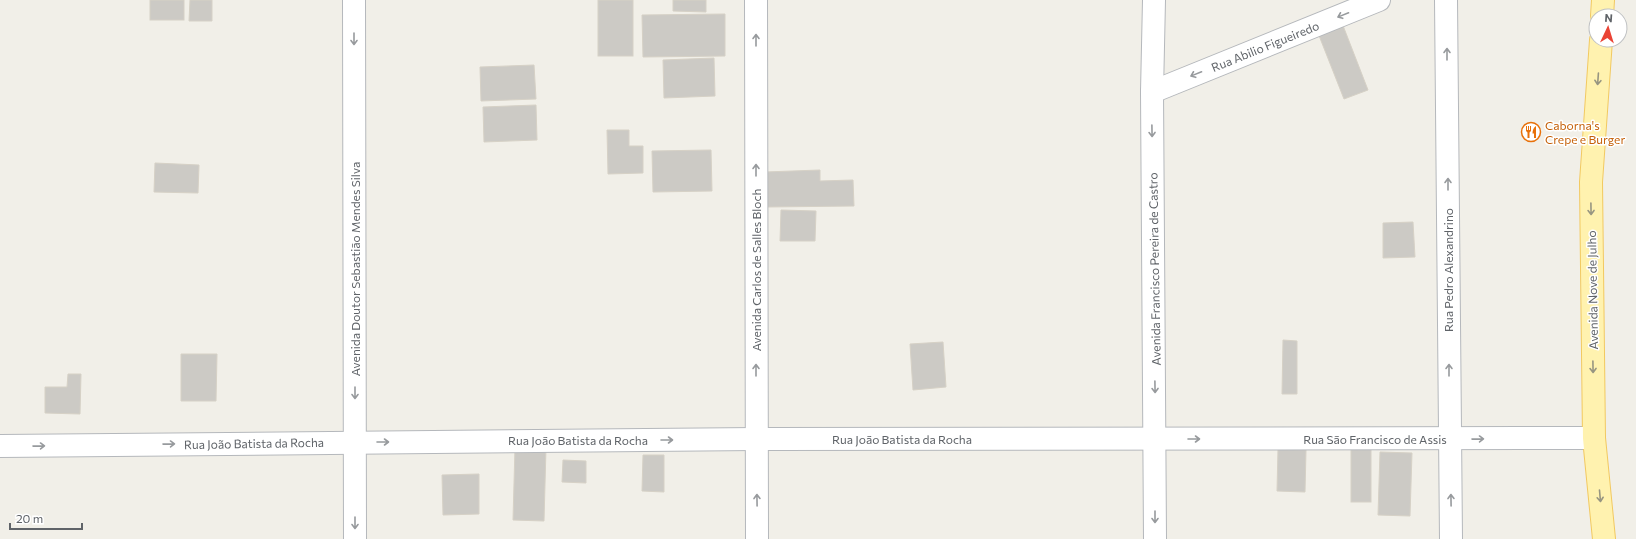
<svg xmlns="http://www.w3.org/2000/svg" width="1636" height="539" font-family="Commissioner,sans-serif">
<rect width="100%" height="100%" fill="#f1efe8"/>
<g fill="#cccac5" stroke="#d6d1c6">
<rect x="150" y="0" width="34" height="20"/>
<path d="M 190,0 L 212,0 L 212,21 L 189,21 Z"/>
<rect x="598" y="0" width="35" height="56"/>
<path d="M 673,0 L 706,0 L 706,12 L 673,11 Z"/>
<path d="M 725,14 L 725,56 L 643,57 L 642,15 Z"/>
<path d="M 1342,23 L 1368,90 L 1344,99 L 1318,33 Z"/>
<path d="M 714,58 L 715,96 L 664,98 L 663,60 Z"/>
<path d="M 534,65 L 536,99 L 481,101 L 480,67 Z"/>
<path d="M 536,105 L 537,140 L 484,142 L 483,107 Z"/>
<path d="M 607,130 L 629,130 L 629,146 L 643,146 L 643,173 L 608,174 Z"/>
<path d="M 711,150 L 712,191 L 653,192 L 652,151 Z"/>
<path d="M 155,163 L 199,165 L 198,193 L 154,192 Z"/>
<path d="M 820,170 L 820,181 L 853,180 L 854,206 L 766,207 L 765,172 Z"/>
<path d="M 781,210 L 816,211 L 815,241 L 780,241 Z"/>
<path d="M 1413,222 L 1415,257 L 1383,258 L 1383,223 Z"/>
<path d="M 1283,340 L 1297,341 L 1297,394 L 1282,394 Z"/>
<path d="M 943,342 L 946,387 L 913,390 L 910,344 Z"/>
<path d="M 181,354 L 217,354 L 216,401 L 181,401 Z"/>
<path d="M 68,374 L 81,374 L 80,414 L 45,413 L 45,387 L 67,387 Z"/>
<path d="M 515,447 L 546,448 L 544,521 L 513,520 Z"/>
<rect x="1351" y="447" width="20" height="55"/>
<path d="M 1278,449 L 1306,450 L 1305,492 L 1277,491 Z"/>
<path d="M 1380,452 L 1412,453 L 1410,516 L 1378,515 Z"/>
<path d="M 643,455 L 664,455 L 664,492 L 642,491 Z"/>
<path d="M 563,460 L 586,461 L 586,483 L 562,482 Z"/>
<path d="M 479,474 L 479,514 L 443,515 L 442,475 Z"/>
</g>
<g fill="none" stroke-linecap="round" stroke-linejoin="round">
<defs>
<g id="minor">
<path d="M 354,0 L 355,539"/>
<path d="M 1446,0 L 1451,539"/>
<path d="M 0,446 L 756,439 L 1594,438"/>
</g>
<g id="tertiary">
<path d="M 756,0 L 757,539"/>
<path d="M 1154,0 L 1152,92 L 1155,539"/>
<path d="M 1152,92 L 1379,0"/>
</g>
<g id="primary">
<path d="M 1602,16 L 1603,0"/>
<path d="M 1601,40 L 1591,182 L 1594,438 L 1604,539"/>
</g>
</defs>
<use href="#minor" stroke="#b5b8bc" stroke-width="24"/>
<use href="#tertiary" stroke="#b5b8bc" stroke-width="24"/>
<use href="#primary" stroke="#f2c960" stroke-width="24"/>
<use href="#minor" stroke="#fff" stroke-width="22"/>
<use href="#tertiary" stroke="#fff" stroke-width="22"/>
<use href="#primary" stroke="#fff2af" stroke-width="22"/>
</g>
<defs><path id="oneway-shaft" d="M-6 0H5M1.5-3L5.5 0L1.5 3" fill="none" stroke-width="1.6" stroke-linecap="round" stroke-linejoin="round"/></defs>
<g stroke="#979a9d">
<use href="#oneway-shaft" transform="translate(1343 15) rotate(158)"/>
<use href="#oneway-shaft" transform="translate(354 39) rotate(90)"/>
<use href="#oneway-shaft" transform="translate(756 40) rotate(-90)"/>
<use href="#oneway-shaft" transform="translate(1447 54) rotate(-90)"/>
<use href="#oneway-shaft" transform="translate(1196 74) rotate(158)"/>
<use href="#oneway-shaft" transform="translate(1152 131) rotate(89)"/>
<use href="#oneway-shaft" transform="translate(756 170) rotate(-90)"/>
<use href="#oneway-shaft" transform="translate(1448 184) rotate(-90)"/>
<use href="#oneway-shaft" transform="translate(756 370) rotate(-90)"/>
<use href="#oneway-shaft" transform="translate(1449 370) rotate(-90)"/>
<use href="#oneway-shaft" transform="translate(1155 387) rotate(89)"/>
<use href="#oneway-shaft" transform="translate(355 393) rotate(90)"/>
<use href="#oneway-shaft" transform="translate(1194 439)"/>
<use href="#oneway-shaft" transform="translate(1478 439) rotate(-1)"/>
<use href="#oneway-shaft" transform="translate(667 440)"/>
<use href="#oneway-shaft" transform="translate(383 442)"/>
<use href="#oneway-shaft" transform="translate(169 444) rotate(-1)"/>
<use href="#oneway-shaft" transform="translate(39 446) rotate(-1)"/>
<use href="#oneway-shaft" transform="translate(757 500) rotate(-91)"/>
<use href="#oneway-shaft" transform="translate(1451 500) rotate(-91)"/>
<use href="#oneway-shaft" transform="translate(1155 517) rotate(90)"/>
<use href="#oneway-shaft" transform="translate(355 523) rotate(90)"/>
</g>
<g stroke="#979581">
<use href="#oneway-shaft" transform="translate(1598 79) rotate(94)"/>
<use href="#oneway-shaft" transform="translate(1591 209) rotate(89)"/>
<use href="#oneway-shaft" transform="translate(1593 367) rotate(89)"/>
<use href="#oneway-shaft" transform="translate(1600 496) rotate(85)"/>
</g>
<defs>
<symbol id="restaurant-ring" viewBox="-11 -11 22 22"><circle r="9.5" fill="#fff" stroke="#e8710a" stroke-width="1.5"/><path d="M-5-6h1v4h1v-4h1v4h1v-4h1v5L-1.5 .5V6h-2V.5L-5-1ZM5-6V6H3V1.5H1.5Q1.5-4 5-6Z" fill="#e8710a"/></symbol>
</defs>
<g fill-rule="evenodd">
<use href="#restaurant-ring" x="1520" y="121" width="22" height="22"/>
</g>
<g text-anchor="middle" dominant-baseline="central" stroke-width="3" stroke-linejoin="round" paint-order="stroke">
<g font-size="12" fill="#5f6368" stroke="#fff">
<text transform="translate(1265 46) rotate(-22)">Rua Abilio Figueiredo</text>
<text transform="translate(355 269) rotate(-90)">Avenida Doutor Sebastião Mendes Silva</text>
<text transform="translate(1154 269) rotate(-91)">Avenida Francisco Pereira de Castro</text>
<text transform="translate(756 270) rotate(-90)">Avenida Carlos de Salles Bloch</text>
<text transform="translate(1448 270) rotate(-90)">Rua Pedro Alexandrino</text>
<text transform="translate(1592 290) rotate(-91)">Avenida Nove de Julho</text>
<text x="902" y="439">Rua João Batista da Rocha</text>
<text x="1375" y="439">Rua São Francisco de Assis</text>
<text x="578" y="440">Rua João Batista da Rocha</text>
<text transform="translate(254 443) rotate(-1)">Rua João Batista da Rocha</text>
</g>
<g font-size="12" fill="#c56008" stroke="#fff" text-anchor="start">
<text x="1545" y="125">Caborna's<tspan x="1545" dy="14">Crepe e Burger</tspan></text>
</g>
</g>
<g transform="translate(1608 28) rotate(4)"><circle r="19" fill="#ffffff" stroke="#bfc1c3"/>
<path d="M0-3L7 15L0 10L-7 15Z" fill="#ea4335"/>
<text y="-6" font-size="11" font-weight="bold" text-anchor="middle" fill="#5f6368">N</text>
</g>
<path d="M10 523v6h72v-6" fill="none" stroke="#5f6368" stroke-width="2"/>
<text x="16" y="523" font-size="12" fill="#5f6368" stroke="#ffffff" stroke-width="3" paint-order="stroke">20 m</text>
</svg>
